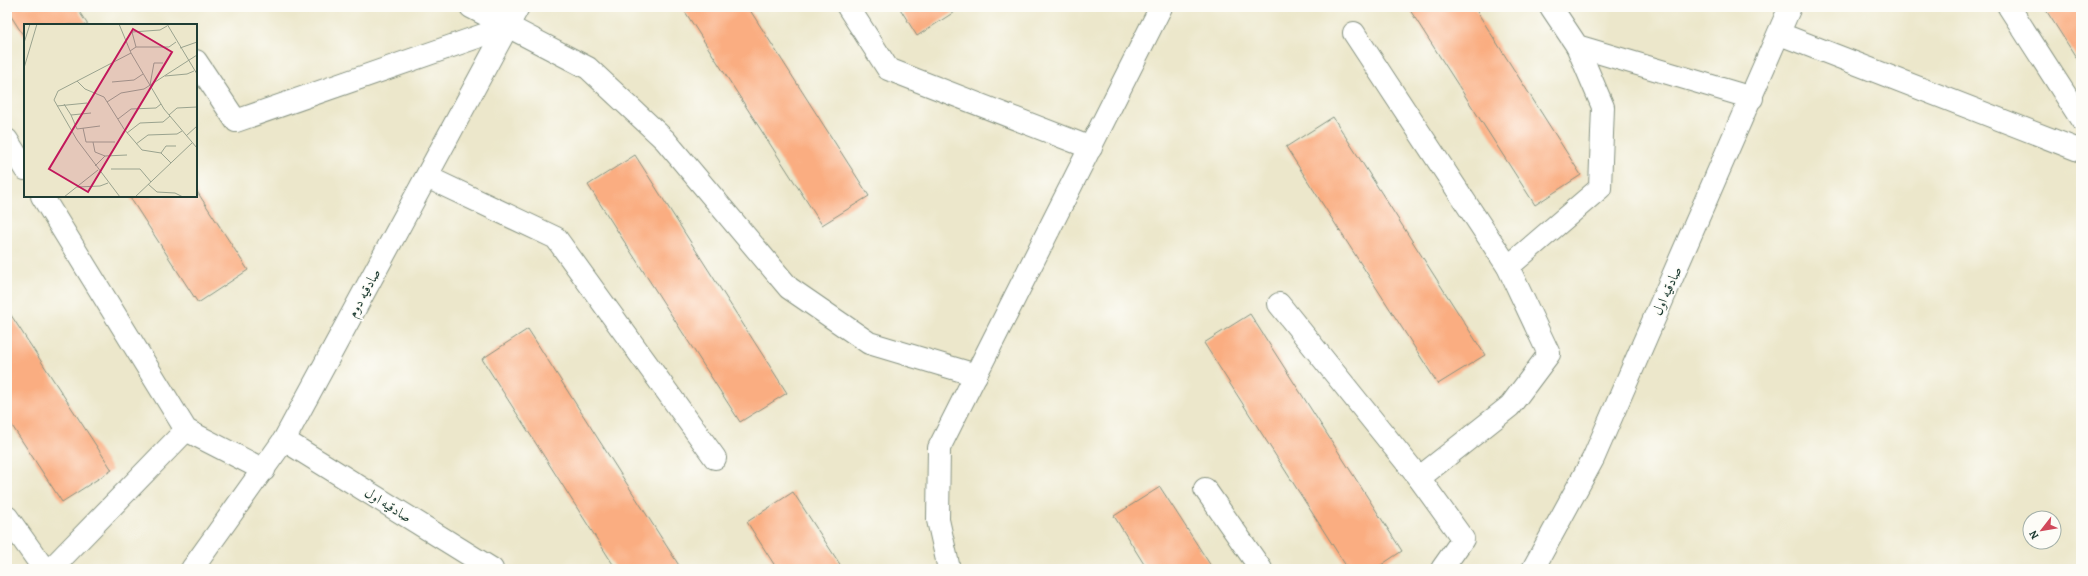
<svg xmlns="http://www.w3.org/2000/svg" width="2088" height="576" font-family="Alegreya,Amiri,serif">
<rect width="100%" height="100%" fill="#fdfcf7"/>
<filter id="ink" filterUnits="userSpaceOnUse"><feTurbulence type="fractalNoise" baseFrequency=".025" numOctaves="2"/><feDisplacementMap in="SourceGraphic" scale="8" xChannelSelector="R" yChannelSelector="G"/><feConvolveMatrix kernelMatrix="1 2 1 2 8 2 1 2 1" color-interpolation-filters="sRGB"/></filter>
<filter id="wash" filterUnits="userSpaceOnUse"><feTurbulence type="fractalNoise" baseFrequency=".012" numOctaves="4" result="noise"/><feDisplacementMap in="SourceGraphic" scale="16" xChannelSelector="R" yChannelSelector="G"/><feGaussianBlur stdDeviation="0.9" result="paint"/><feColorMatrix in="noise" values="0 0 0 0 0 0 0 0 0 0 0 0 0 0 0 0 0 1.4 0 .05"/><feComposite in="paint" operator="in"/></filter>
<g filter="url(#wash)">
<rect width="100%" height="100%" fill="#ece7cb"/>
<g id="blocks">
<g fill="#faad81">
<path d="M 7,7 L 76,7 L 88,25 L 25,25 L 25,38 L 7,10 Z"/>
<path d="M 682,7 L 748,7 L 869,196 L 822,225 Z"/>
<path d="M 899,7 L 962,7 L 917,36 Z"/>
<path d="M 1408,7 L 1474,7 L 1581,175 L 1535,205 Z"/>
<path d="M 2044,7 L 2081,7 L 2081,65 Z"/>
<path d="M 1333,117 L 1485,355 L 1438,384 L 1286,147 Z"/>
<path d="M 635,155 L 787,393 L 740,422 L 588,185 Z"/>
<path d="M 196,190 L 248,270 L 198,303 L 129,196 L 196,196 Z"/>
<path d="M 7,309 L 112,470 L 62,502 L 7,418 Z"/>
<path d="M 1250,314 L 1402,551 L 1375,569 L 1348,569 L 1204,343 Z"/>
<path d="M 528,329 L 680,567 L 677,569 L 616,569 L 482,359 Z"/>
<path d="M 1160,487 L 1213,569 L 1147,569 L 1114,516 Z"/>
<path d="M 793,492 L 843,569 L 777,569 L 747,522 Z"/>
</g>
</g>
</g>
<g filter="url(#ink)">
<use href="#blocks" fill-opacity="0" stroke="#869280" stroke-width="1"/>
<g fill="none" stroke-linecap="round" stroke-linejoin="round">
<defs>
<g id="street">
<path d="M 471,7 L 588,68 L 665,140 L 789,288 L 869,343 L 976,375"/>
<path d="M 848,7 L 888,69 L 1091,148"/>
<path d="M 1551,7 L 1577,46 L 1752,98"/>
<path d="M 2009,7 L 2081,119"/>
<path d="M 1354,33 L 1508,267 L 1549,354 L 1510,406 L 1419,478"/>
<path d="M 1780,34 L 2081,151"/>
<path d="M 196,61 L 236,121 L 509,26"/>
<path d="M 7,140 L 25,169"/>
<path d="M 427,177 L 556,238 L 715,458"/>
<path d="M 42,196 L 186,430 L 264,470"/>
<path d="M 1508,267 L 1600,188 L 1603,107 L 1577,46"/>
<path d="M 1279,304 L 1419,478 L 1463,539 L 1442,569"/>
<path d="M 1205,489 L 1261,569"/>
<path d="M 7,517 L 44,569"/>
<path d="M 51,569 L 186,430"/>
<path d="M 949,569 L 938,520 L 939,448 L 1161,7"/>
</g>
<g id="secondary">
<path d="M 284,440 L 492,569"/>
<path d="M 192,569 L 284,440 L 518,7"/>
<path d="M 1533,569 L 1593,459 L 1790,7"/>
</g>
</defs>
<use href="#street" stroke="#869280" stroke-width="24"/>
<use href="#secondary" stroke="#869280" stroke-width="24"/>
<use href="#street" stroke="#fff" stroke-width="22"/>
<use href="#secondary" stroke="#fff" stroke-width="22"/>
</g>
</g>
<g text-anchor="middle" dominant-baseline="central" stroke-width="3" stroke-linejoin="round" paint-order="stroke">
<g font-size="14" fill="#1f3d34" stroke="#fdfcf7">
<text transform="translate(1667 291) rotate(-66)">صادقیه اول</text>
<text transform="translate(364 293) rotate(-61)">صادقیه دوم</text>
<text transform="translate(388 505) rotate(32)">صادقیه اول</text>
</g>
</g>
<g transform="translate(24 24)">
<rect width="173" height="173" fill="#ece7cb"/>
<path fill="none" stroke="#9aa38f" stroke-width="1" d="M 95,0 L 107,29 L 140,85 L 173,124M 143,0 L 173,50M 0,19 L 6,0M 112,23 L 108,8 L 136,6 L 143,2M 156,24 L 173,18M 106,27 L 112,23 L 145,23 L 152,18M 0,44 L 13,0M 141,52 L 163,50 L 170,47M 53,57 L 61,65 L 80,73 L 100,105 L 118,126 L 137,129 L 147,139M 88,58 L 110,56 L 119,50M 126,61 L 130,39 L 139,39M 83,78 L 97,69 L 120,65 L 173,31M 40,80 L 47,91M 33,82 L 63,79M 67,89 L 47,91 L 53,105 L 76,102M 145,91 L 153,84 L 173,83M 94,95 L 107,85 L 132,84 L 137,80M 59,104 L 62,118 L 91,118M 103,109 L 116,99 L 139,98 L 146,92M 162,112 L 173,102M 69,118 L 71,128 L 81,132M 112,120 L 124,111 L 153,110 L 158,107M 137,129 L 142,122 L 152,122M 71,142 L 81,132 L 103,131M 87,145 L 116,145 L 127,158M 124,160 L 133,168 L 151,169 L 159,173M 53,163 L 76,162 L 84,159M 40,173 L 74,146M 96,173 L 53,116 L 30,76 L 34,67 L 107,29M 111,173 L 168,119"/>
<path fill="#c2185b" fill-opacity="0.15" stroke="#c2185b" stroke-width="2" d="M 109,5 L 148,28 L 64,168 L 25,145 Z"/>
<rect width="173" height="173" fill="none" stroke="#1f3d34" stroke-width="2"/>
</g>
<rect width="2088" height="576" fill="none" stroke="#fdfcf7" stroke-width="24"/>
<g transform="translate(2042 530) rotate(239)"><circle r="19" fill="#fdfcf7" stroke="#a4b0a9"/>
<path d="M0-3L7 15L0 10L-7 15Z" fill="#d1495b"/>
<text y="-6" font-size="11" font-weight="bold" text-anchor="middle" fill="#1f3d34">N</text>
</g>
</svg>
